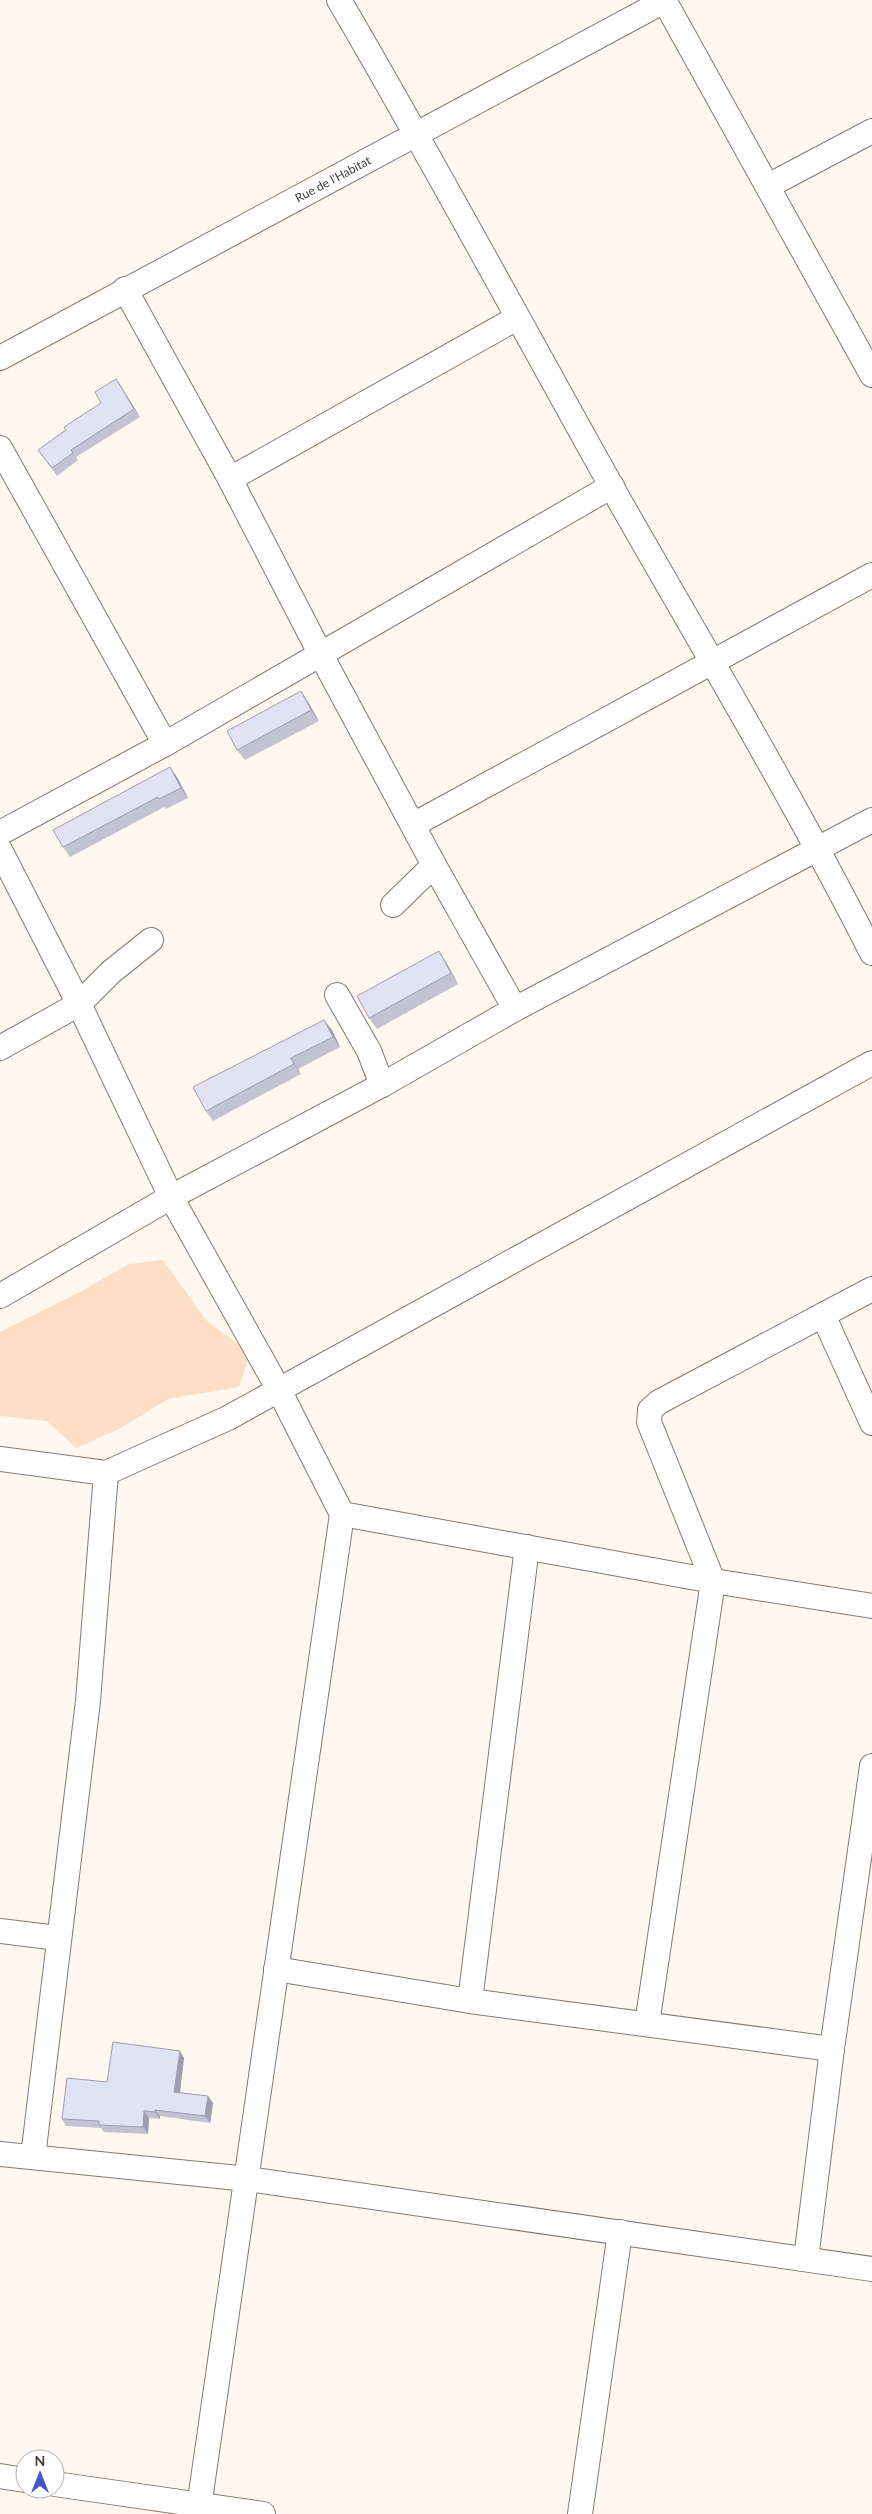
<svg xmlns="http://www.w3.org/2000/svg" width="872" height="2514" font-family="Lato,sans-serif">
<rect width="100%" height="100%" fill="#fff7f0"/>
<path fill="#fddfc7" d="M 163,1260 L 206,1320 L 250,1353 L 239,1387 L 168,1399 L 119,1429 L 76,1448 L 47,1421 L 0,1416 L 0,1332 L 80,1292 L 129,1264 Z"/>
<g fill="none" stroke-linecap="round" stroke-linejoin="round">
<defs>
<g id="minor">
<path d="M 339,0 C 435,164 525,332 618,498 C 704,649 793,798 872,953"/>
<path d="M 664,0 L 872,375"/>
<path d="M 768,186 L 872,131"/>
<path d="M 125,289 L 230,479 L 321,655 L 434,865 L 515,1009"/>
<path d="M 0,358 L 666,0"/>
<path d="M 0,448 L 165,744"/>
<path d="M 230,479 L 517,318"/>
<path d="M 413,825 L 872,575"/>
<path d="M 0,833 L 165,744 L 612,486"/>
<path d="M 0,850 L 79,1004 L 171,1197 L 279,1390 L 342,1514 L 198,2514"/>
<path d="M 393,905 L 434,865"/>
<path d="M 337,995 L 369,1051 L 382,1085"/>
<path d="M 0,1048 L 79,1004 L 111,972 L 151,940"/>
<path d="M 0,1296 L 171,1197 L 382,1085 L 515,1009 L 872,820"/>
<path d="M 823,1315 L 872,1423"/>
<path d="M 0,1459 L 106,1473 L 228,1418 L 872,1063"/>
<path d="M 342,1514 L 713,1581 L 872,1606"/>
<path d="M 0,1931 L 58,1938"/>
<path d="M 276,1969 L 470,2001 L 832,2049"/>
<path d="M 470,2001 L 527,1547"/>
<path d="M 647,2024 L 713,1581 L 649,1422 L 650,1410 L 659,1402 L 872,1289"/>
<path d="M 0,2154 L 248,2179 L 872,2269"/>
<path d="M 33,2157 L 88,1701 L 106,1473"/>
<path d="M 806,2259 L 832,2049 L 872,1766"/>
<path d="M 0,2476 L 25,2480"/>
<path d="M 55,2484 L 263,2514"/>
<path d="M 580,2514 L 620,2232"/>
</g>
</defs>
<use href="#minor" stroke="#857a70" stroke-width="26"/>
<use href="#minor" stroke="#fff" stroke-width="24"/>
</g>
<g fill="#c2c2d3">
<path d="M 116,379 L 140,417 L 76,457 L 78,460 L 57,476 L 38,450 L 101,403 Z"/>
<path d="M 308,702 L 319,721 L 245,760 L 237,750 Z"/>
<path d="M 177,777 L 188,798 L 166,809 L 164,807 L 70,857 L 63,847 Z"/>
<path d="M 446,962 L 458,984 L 377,1029 L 369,1018 Z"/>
<path d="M 332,1030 L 340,1047 L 298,1069 L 301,1074 L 213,1121 L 206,1111 Z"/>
<path d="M 184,2058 L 180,2093 L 208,2096 L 213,2103 L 210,2123 L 160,2116 L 160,2119 L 149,2118 L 148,2134 L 104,2132 L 101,2128 L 66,2126 L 62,2119 L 107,2082 Z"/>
</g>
<g fill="#9e9eac">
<path d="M 116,379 L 121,386 L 140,417 L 134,409 Z"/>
<path d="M 301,691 L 308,702 L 319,721 L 311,710 Z"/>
<path d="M 170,767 L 177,777 L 188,798 L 181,788 Z"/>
<path d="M 439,951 L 446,962 L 458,984 L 451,973 Z"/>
<path d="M 324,1020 L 332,1030 L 340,1047 L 333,1037 Z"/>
<path d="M 291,1058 L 298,1069 L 301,1074 L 294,1064 Z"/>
<path d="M 180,2051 L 184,2058 L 179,2099 L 174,2092 Z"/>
<path d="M 208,2096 L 213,2103 L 210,2123 L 205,2116 Z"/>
<path d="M 155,2110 L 160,2116 L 160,2119 L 155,2112 Z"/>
<path d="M 144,2111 L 149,2118 L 148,2134 L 143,2127 Z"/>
</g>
<g fill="#e2e2f5" stroke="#9e9eac">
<path d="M 116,379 L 134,409 L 71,450 L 73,453 L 52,468 L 38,450 L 66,430 L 64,427 L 101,403 L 95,392 Z"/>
<path d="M 301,691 L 311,710 L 237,750 L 227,731 Z"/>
<path d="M 170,767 L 181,788 L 159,799 L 158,797 L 63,847 L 53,830 Z"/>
<path d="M 439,951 L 451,973 L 369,1018 L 357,996 Z"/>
<path d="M 324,1020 L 333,1037 L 291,1058 L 294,1064 L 206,1111 L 193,1087 Z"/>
<path d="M 113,2042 L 180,2051 L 174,2092 L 208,2096 L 205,2116 L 155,2110 L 155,2112 L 144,2111 L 143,2127 L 99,2125 L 99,2121 L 62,2119 L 67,2078 L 107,2082 Z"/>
</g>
<g text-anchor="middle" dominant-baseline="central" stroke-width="4.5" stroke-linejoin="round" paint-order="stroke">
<g font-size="12" fill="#413c38" stroke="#fff">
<text transform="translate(333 179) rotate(-28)">Rue de l'Habitat</text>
</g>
</g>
<g transform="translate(40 2474)"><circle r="24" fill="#ffffff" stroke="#b3b1af"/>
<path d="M0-4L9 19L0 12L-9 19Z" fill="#4555c9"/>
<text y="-8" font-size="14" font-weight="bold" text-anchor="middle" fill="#413c38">N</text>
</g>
</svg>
